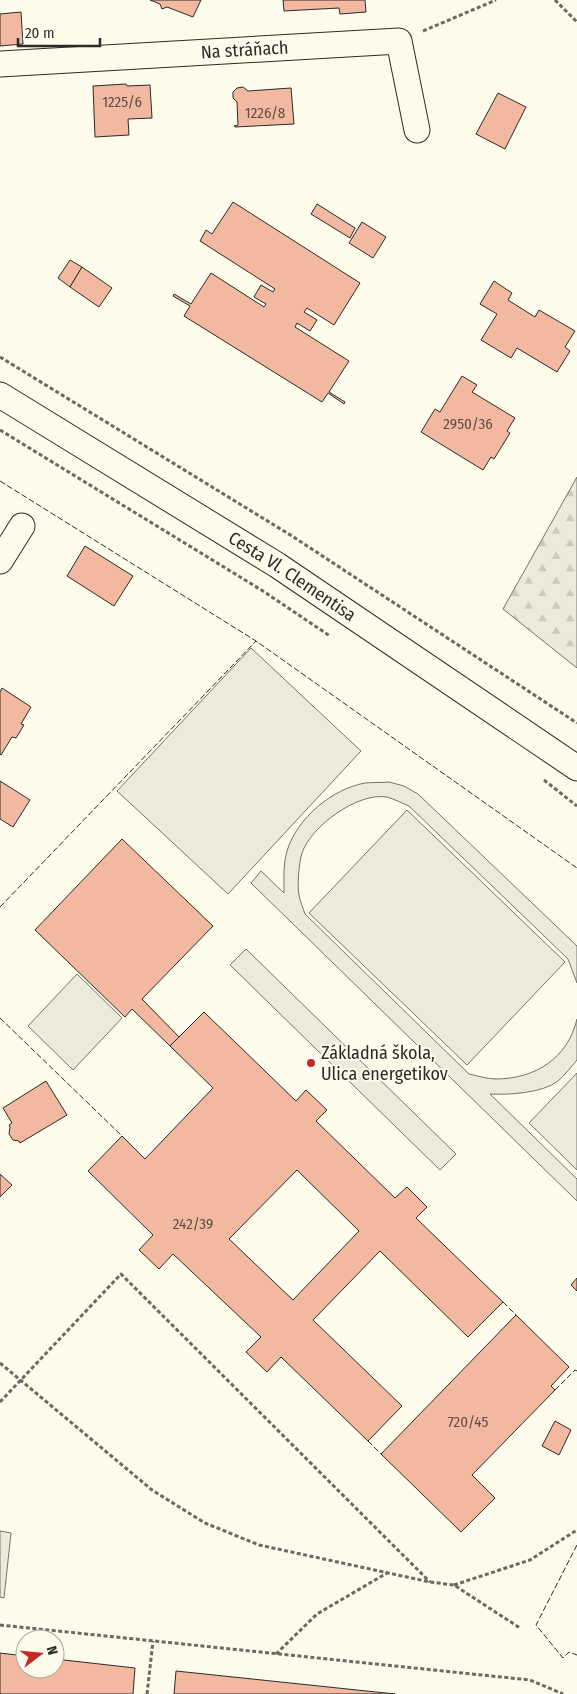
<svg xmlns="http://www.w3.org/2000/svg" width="577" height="1694" font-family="'Fira Sans Condensed',sans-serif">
<defs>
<pattern id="forest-firs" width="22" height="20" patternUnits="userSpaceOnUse" patternTransform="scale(1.25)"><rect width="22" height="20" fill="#ecebdb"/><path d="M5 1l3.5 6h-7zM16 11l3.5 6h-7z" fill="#cbcabc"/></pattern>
</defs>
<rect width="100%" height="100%" fill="#fdfbea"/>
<path fill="url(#forest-firs)" stroke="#74746e" d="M 577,477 L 577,668 L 503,609 Z"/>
<g fill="#ecebdb" stroke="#74746e">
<path d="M 251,648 L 361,751 L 228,894 L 117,791 Z"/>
<path d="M 389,782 L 404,786 L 418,794 L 577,946 L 577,983 L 568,959 L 409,806 C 402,803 394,799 387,797 C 358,792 311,826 302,853 C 299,862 297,886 299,895 C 300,901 303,908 305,914 L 469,1074 C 478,1076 488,1079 496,1079 C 535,1079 568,1058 577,1019 L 577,1060 C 571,1067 565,1075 558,1081 C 543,1093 509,1095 490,1094 L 577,1179 L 577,1201 L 251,883 L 261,871 L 284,893 C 284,879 283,865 287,851 C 297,818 332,789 365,783 C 373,782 381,783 389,782 Z"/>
<path d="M 407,810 L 565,962 L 467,1065 L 309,913 Z"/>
<path d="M 77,974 L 122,1018 L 73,1070 L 28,1026 Z"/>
<path d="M 577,1073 L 577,1170 L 529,1123 Z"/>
<path d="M 0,1531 L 11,1533 L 4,1598 L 0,1597 Z"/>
</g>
<path fill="#eceadb" stroke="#74746e" d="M 246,949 L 456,1154 L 440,1170 L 230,965 Z"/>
<g fill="#f2b8a0" stroke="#2b2b2b" fill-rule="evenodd">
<path d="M 150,0 L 201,0 L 193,17 L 167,7 L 162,9 L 160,4 Z"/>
<path d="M 283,0 L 365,0 L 366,12 L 340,14 L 339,8 L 284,11 Z"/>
<path d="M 21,12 L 23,44 L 0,46 L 0,14 Z"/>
<path d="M 126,84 L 127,86 L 150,85 L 152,118 L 128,119 L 129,135 L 95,137 L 93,86 Z"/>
<path d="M 243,87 L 248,91 L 291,88 L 294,124 L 235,127 L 234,126 L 238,125 L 237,102 L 233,98 L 233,92 L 237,88 Z"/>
<path d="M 498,93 L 526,107 L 505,149 L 476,134 Z"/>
<path d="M 233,202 L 360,283 L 334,325 L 307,308 L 304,312 L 317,320 L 310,331 L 297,323 L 295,327 L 349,361 L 329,392 L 345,402 L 344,404 L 328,393 L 322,402 L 184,316 L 190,306 L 173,296 L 174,294 L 191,304 L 211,273 L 264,307 L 266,304 L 254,297 L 261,285 L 273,292 L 275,289 L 200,241 L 206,230 L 212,234 Z"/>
<path d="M 317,204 L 355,228 L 350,238 L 311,214 Z"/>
<path d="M 362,222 L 386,237 L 373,258 L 349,243 Z"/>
<path d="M 70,260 L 82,267 L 70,287 L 58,278 Z"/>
<path d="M 82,267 L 112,288 L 99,307 L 70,287 Z"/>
<path d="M 494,281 L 512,293 L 508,300 L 535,317 L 539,310 L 575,331 L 565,347 L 570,351 L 557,372 L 517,348 L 511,358 L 481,340 L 497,314 L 480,304 Z"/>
<path d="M 462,376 L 477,385 L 472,392 L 515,418 L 507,431 L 510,433 L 494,459 L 491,457 L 483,470 L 421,432 L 435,409 L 440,412 Z"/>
<path d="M 85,546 L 133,576 L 114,606 L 67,576 Z"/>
<path d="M 2,688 L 31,707 L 21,724 L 24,725 L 16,738 L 12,737 L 1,755 L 0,754 L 0,692 Z"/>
<path d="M 0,781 L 30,800 L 13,827 L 0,819 Z"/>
<path d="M 122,839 L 213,926 L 142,999 L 179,1037 L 170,1046 L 132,1009 L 125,1017 L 35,930 Z"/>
<path d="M 204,1012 L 296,1101 L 306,1090 L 327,1110 L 316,1121 L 395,1198 L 407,1187 L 427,1207 L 416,1218 L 503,1302 L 468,1337 L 380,1251 L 313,1320 L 402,1406 L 368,1441 L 281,1357 L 267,1372 L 246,1352 L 261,1337 L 173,1254 L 159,1269 L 139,1250 L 153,1235 L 88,1171 L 122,1136 L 145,1159 L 213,1088 L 170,1046 ZM 297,1170 L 359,1231 L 293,1300 L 229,1239 Z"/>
<path d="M 46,1081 L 67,1115 L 20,1143 L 19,1141 L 13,1140 L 9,1134 L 10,1127 L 9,1125 L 12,1123 L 3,1108 Z"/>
<path d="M 0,1174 L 12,1185 L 0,1197 Z"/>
<path d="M 577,1278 L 577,1291 L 571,1285 Z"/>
<path d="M 516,1315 L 569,1367 L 551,1386 L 555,1390 L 472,1475 L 495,1498 L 461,1532 L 381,1454 Z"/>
<path d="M 555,1421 L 571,1430 L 559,1455 L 542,1446 Z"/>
<path d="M 0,1653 L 25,1656 L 25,1669 L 55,1669 L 55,1659 L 135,1668 L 133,1694 L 0,1694 Z"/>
<path d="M 176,1671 L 395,1694 L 174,1694 Z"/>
</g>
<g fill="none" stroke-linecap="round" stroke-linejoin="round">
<defs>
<g id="street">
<path id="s1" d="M 0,64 L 399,41 L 417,130"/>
<path id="s2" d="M 0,395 L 277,565 L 577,768"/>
<path d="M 0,561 L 22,526"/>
</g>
</defs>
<use href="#street" stroke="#2b2b2b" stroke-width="27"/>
<g stroke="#6a6964" stroke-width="3" stroke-dasharray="4 2.5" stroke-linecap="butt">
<path d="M 555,0 L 577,22"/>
<path d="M 423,31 L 496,0"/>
<path d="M 0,357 L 292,536 L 577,723"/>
<path d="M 0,430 L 263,591 L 330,636"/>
<path d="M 544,780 L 577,806"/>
<path d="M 0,1363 L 152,1490 L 205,1523 L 259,1545 L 430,1582 L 454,1585 L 520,1628"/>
<path d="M 0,1402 L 121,1274 L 430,1582"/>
<path d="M 454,1585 L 530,1560 L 577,1530"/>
<path d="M 0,1625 L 530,1680 L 563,1694"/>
<path d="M 276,1654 L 317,1614 L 387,1573"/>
<path d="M 147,1694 L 153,1641"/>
</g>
<use href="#street" stroke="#fdfbea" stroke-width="25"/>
<g stroke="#2b2b2b" stroke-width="1" stroke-dasharray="6 2.5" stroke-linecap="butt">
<path d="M 0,481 L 256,641 L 577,868"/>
<path d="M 0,907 L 256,641"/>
<path d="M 0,1018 L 122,1136"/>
<path d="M 503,1302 L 516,1315"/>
<path d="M 555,1390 L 575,1370 L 577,1371"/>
<path d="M 368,1441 L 381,1454"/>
<path d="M 577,1545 L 536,1625 L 563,1658 L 569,1652 L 577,1655"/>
</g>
</g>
<circle fill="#c62828" stroke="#fdfbea" stroke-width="2" cx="311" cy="1063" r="5"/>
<g text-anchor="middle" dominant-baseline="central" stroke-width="4" stroke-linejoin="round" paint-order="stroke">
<g font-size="15" fill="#5d4e48">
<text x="122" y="102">1225/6</text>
<text x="265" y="113">1226/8</text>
<text x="468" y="424">2950/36</text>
<text x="193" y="1224">242/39</text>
<text x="468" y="1422">720/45</text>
</g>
<g font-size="18" fill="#2b2b2b" stroke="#fdfbea">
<text stroke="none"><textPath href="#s1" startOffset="245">Na stráňach</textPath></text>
<text stroke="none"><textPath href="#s2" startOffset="344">Cesta Vl. Clementisa</textPath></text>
</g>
<g font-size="18" fill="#2b2b2b" stroke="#fdfbea" text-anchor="start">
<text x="321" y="1053">Základná škola,<tspan x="321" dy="21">Ulica energetikov</tspan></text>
</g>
</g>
<g transform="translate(40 1654) rotate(74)"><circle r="24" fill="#fdfbea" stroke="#a9a89e"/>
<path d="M0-4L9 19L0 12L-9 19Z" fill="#c62828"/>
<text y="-8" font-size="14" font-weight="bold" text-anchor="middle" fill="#2b2b2b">N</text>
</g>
<path d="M18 38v8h82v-8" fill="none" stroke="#2b2b2b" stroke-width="2.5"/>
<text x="25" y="38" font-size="15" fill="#2b2b2b" stroke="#fdfbea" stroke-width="4" paint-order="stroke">20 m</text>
</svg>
